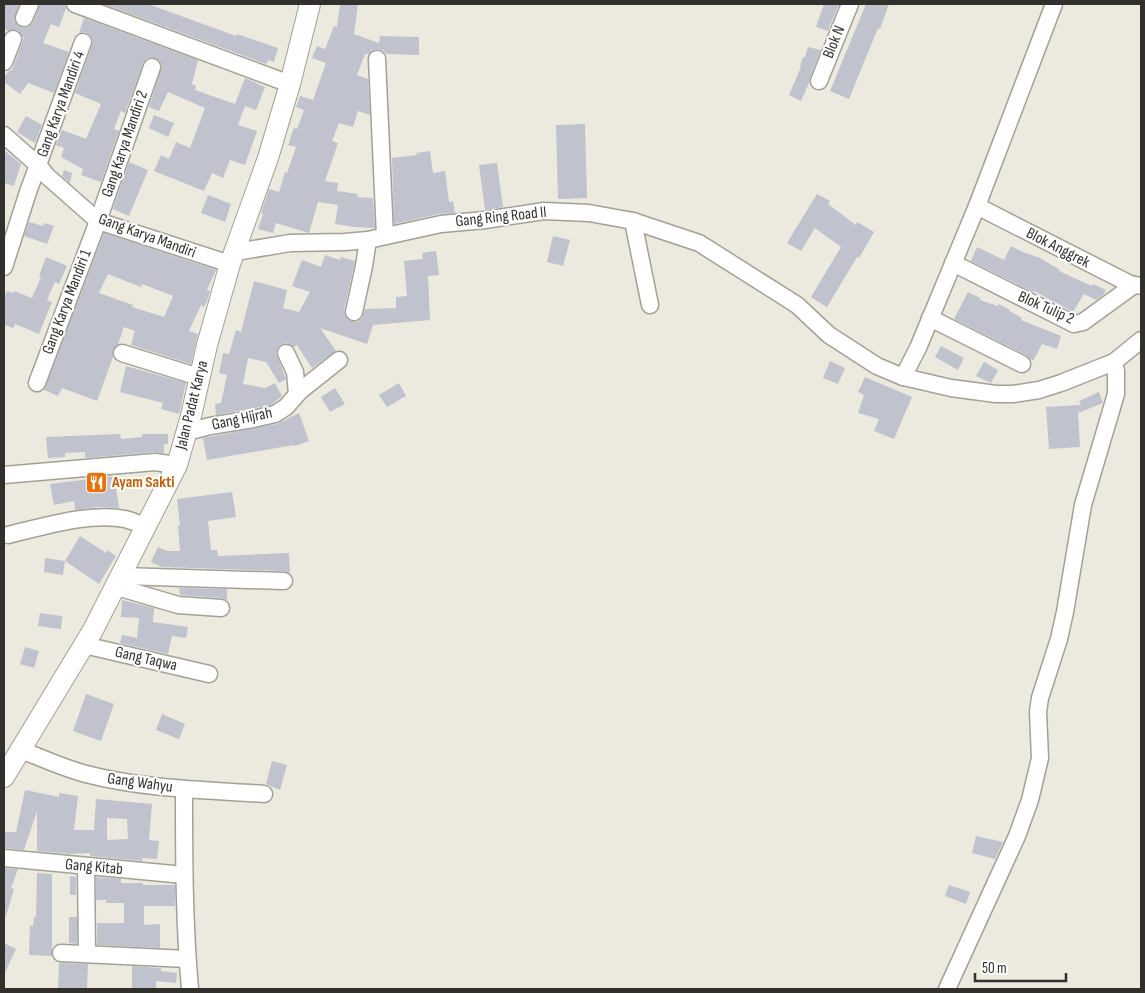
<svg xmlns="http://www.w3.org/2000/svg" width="1145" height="993" font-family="'Sofia Sans Condensed',sans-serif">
<rect width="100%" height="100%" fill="#eceade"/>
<g fill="#c0c2cd" fill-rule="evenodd">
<path d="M 4,4 L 19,4 L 14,20 L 20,27 L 25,28 L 30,26 L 33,22 L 40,4 L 65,4 L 66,8 L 59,27 L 51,24 L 43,43 L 69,52 L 54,93 L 28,83 L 20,94 L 4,82 L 4,77 L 9,71 L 12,70 L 24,38 L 17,30 L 8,31 L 4,29 Z"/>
<path d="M 103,4 L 148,4 L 236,36 L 237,34 L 278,48 L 274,62 L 268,60 L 266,64 Z"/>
<path d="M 340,4 L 358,4 L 354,34 L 379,43 L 380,36 L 419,37 L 419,55 L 386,54 L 382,50 L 377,49 L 372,50 L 369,54 L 365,54 L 357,75 L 368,79 L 370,115 L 358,111 L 353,127 L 339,123 L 332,141 L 338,143 L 325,181 L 338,183 L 337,191 L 358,194 L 357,197 L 373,198 L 375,228 L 354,227 L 335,224 L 338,205 L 318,202 L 309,233 L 276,223 L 273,233 L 258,229 L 263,214 L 261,213 L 269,189 L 279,192 L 285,172 L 287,173 L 296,147 L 288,145 L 294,128 L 297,129 L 304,110 L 296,107 L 300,96 L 313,100 L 326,63 L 312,58 L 317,46 L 325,49 L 334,26 L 337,27 Z"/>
<path d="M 824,4 L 839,4 L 828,31 L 816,27 Z"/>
<path d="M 866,4 L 889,4 L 880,29 L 878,28 L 849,99 L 830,91 Z"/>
<path d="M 84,18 L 198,60 L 192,84 L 196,86 L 195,90 L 235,104 L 245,78 L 265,87 L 256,110 L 245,106 L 238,125 L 257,131 L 245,165 L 230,160 L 223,178 L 212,173 L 204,191 L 154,171 L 161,155 L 169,159 L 176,142 L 190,148 L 205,108 L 168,92 L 159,111 L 149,107 L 162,66 L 159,60 L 151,57 L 146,59 L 143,64 L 125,113 L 121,111 L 114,129 L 119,131 L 101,182 L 81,175 L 83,169 L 61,157 L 64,148 L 56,145 L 62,130 L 86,139 L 101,104 L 75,93 L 92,45 L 93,40 L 90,35 L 86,32 L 79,33 Z"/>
<path d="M 808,47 L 821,50 L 810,77 L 809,83 L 801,101 L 789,95 L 801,67 L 800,66 L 803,57 L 805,57 Z"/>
<path d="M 154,115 L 174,123 L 168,137 L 149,128 Z"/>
<path d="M 26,116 L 42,125 L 35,143 L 17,132 Z"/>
<path d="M 585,124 L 587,198 L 558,199 L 556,125 Z"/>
<path d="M 4,150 L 21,164 L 14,186 L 4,183 Z"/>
<path d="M 430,151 L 433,173 L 445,171 L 449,202 L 453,201 L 455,213 L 439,214 L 394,224 L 392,158 L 417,155 L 416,153 Z"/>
<path d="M 129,162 L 148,170 L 129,216 L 113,209 Z"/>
<path d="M 497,163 L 503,207 L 485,210 L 479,165 Z"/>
<path d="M 64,170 L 72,173 L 70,183 L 62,176 Z"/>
<path d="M 817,194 L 830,201 L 828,204 L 856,225 L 857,222 L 874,232 L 859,258 L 857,257 L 827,307 L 811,297 L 841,247 L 815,228 L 801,251 L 787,243 Z"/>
<path d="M 208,195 L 231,204 L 225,222 L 201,213 Z"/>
<path d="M 29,222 L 43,226 L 44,223 L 54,226 L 47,244 L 24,236 Z"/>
<path d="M 104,233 L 216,270 L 207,290 L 210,291 L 207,301 L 204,307 L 201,305 L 189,331 L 198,334 L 191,364 L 131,345 L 135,331 L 124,327 L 118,344 L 113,350 L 113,357 L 97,401 L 62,388 L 58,396 L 44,390 ZM 108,274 L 141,287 L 142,284 L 173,296 L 164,317 L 132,307 L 133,305 L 99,293 Z"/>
<path d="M 553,236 L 570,240 L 563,266 L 547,262 Z"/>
<path d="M 1011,246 L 1023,252 L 1040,258 L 1060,270 L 1059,271 L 1092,286 L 1093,284 L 1106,290 L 1103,295 L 1096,300 L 1084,294 L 1073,312 L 1034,291 L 1033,292 L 971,261 L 977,247 L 1004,260 Z"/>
<path d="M 436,251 L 439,275 L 428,276 L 430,320 L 373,325 L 367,344 L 320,328 L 336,351 L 312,368 L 297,345 L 294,347 L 287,343 L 282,344 L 278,347 L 276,353 L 286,379 L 279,383 L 266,362 L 248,358 L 243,384 L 265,388 L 275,383 L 282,396 L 271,405 L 216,415 L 215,404 L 221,403 L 227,375 L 219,373 L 223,353 L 229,354 L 236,330 L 241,332 L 254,281 L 287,290 L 283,308 L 299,312 L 310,292 L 292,286 L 302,260 L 321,267 L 325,255 L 340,260 L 341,257 L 355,261 L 344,310 L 345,315 L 348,320 L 357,322 L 362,318 L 365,309 L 396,308 L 396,297 L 407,296 L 404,261 L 423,259 L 422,253 Z"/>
<path d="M 46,257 L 67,266 L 59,284 L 55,282 L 47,300 L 52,302 L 39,334 L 15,324 L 13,328 L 4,325 L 4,298 L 7,291 L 13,293 L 14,291 L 32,298 L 41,277 L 39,276 Z"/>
<path d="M 968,292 L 980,298 L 980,300 L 998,306 L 999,304 L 1010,310 L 1009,311 L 1022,318 L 1021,320 L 1061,336 L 1057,349 L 1042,344 L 1033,361 L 1026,355 L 954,319 Z"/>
<path d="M 941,346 L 964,358 L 958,370 L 935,357 Z"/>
<path d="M 830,361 L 845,368 L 838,384 L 823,378 Z"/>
<path d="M 984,362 L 998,370 L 991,383 L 976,376 Z"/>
<path d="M 126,366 L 186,383 L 179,414 L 161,409 L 163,403 L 120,392 Z"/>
<path d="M 865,377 L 912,397 L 894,439 L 874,431 L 879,419 L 858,413 L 864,395 L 858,392 Z"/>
<path d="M 399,383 L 406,396 L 387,407 L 379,395 Z"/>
<path d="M 335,388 L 345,404 L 330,412 L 321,397 Z"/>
<path d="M 1099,392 L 1103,403 L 1078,413 L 1080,447 L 1049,449 L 1046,407 L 1081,405 L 1079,401 Z"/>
<path d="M 299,413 L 309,441 L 295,446 L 294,445 L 207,460 L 203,438 L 277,424 Z"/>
<path d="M 120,434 L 121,439 L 142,437 L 142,434 L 168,434 L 168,444 L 164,444 L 164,453 L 154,452 L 85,458 L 85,452 L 65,453 L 65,457 L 48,458 L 46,437 Z"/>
<path d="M 114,476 L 119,508 L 97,507 L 75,510 L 74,501 L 54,505 L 50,484 Z"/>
<path d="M 232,492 L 236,517 L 208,521 L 211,550 L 217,550 L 218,556 L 289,553 L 290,573 L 284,571 L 162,567 L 151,562 L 158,547 L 167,551 L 180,551 L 178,526 L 180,526 L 177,499 Z"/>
<path d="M 80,536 L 106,553 L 107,550 L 116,556 L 99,584 L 65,561 Z"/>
<path d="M 45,558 L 65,561 L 63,575 L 44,572 Z"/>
<path d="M 179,588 L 227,589 L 227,600 L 222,598 L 180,595 Z"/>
<path d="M 122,600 L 154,608 L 153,622 L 188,627 L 186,638 L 172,636 L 168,654 L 120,643 L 122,635 L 137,638 L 139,618 L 121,617 Z"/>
<path d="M 40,613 L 62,616 L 61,629 L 38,626 Z"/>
<path d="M 25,647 L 39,651 L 34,668 L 20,664 Z"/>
<path d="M 86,694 L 114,704 L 101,741 L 73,731 Z"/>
<path d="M 162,714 L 185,724 L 179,739 L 156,730 Z"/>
<path d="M 272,761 L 287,765 L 280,790 L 266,784 Z"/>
<path d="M 25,790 L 59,797 L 59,793 L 78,796 L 74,830 L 94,830 L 96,799 L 152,804 L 149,840 L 159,841 L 157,859 L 142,858 L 142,861 L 90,856 L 90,853 L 69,854 L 37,851 L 37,811 L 24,850 L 4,848 L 4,832 L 16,832 ZM 107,818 L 127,819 L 128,839 L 107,840 Z"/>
<path d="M 976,836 L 1003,842 L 995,859 L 972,853 Z"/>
<path d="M 4,868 L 18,869 L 11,888 L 14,889 L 6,916 L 4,915 Z"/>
<path d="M 37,873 L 52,874 L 52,956 L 29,955 L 30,925 L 33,926 L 34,917 L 36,917 Z"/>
<path d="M 70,876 L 76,877 L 76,895 L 70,895 Z"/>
<path d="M 96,877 L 121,879 L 121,883 L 143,883 L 143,885 L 175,885 L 175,906 L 144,906 L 144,925 L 160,924 L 160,948 L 97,945 L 97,923 L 124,923 L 124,903 L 106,903 L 106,900 L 96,900 Z"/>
<path d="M 949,885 L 970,892 L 966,904 L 945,896 Z"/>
<path d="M 69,917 L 77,917 L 77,944 L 69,943 Z"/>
<path d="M 4,943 L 16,949 L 4,975 Z"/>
<path d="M 59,963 L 88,964 L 87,989 L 58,989 Z"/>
<path d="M 132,966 L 161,968 L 161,971 L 177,973 L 176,983 L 156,981 L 156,989 L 132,989 Z"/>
</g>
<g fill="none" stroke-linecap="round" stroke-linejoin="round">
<defs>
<g id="minor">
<path d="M 75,4 L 290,84"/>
<path d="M 24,18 L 30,4"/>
<path d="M 377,59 L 385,236"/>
<path d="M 4,62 L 13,39"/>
<path d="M 819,81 L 850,4"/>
<path d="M 4,135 L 39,166 L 47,176 L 98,221 L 230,264"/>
<path d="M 977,206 L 1130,284 L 1141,286"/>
<path d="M 633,221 L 650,305"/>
<path d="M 236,252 L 290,243 L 345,242 L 368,240 L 441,224 L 485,220 L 544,211 L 589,213 L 633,221 L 699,243 L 797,305 L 829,335 L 877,366 L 903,377 L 921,381 L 951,388 L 996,394 L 1013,394 L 1039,390 L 1061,383 L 1114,362 L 1141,340"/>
<path d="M 953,263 L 1074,324 L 1083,322 L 1134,285"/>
<path d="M 4,267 L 28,192 L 83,42"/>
<path d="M 354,312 L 364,266 L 368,240"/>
<path d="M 930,318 L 1022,364"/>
<path d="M 122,353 L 199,377"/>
<path d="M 286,353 L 295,372 L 297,394"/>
<path d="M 903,377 L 918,348 L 977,206 L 1054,4"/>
<path d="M 37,383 L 98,221 L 152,67"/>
<path d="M 187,432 L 210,426 L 253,419 L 275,414 L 286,407 L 300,391 L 339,360"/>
<path d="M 4,475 L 155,462 L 177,465"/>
<path d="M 8,535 C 42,527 90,512 125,519 C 133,521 140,524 147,527"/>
<path d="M 122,576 L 284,581"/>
<path d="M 117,587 L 178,605 L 221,608"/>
<path d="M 84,645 L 209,674"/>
<path d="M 21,750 C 42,758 63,768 86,774 C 144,789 205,790 264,794"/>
<path d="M 184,789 C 184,856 184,923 190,989"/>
<path d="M 4,858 L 184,875"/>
<path d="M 86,867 L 87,954"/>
<path d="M 61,953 L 187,959"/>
<path d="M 947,989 L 1017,836 L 1030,800 L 1040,758 L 1038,712 L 1040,698 L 1059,639 L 1065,612 L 1083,505 L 1116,394 L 1116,371 L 1114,362"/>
</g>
<path id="major" d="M 4,777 L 93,630 L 177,465 L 191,416 L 207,345 L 230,264 L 268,158 L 290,84 L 310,4"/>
</defs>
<use href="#minor" stroke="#a3a196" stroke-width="19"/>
<use href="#major" stroke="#a3a196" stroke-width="22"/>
<use href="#minor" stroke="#fff" stroke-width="16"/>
<use href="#major" stroke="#fff" stroke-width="20"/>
</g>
<defs>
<symbol id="restaurant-square" viewBox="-11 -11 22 22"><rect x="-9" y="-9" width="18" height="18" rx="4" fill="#e8710a" stroke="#fff"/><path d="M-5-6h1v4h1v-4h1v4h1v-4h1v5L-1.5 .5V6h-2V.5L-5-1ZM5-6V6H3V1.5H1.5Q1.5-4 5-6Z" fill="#fff"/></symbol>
</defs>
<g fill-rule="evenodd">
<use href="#restaurant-square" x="84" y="470" width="25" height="25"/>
</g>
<g text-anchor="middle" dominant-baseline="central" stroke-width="4" stroke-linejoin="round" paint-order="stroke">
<g font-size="16" fill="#31302c" stroke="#fff">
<text transform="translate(834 42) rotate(-68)">Blok N</text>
<text transform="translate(61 104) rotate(-70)">Gang Karya Mandiri 4</text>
<text transform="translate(125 144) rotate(-71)">Gang Karya Mandiri 2</text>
<text transform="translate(501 217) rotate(-6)">Gang Ring Road II</text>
<text transform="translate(147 236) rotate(20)">Gang Karya Mandiri</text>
<text transform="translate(1058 248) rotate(27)">Blok Anggrek</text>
<text transform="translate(67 302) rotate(-69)">Gang Karya Mandiri 1</text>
<text transform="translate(1046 308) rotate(24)">Blok Tulip 2</text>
<text transform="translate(192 405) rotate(-76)">Jalan Padat Karya</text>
<text transform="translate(242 419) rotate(-12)">Gang Hijrah</text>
<text transform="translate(146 659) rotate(13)">Gang Taqwa</text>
<text transform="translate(140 783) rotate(8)">Gang Wahyu</text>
<text transform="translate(94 867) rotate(5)">Gang Kitab</text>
</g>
<g font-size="16" font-weight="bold" fill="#c56008" stroke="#fff" text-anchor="start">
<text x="112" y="482">Ayam Sakti</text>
</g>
</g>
<rect width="1145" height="993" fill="none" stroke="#31302c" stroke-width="10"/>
<path d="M975 973v8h91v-8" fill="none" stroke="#31302c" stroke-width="2.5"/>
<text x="982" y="973" font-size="15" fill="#31302c" stroke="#ffffff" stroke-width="4" paint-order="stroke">50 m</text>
</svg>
